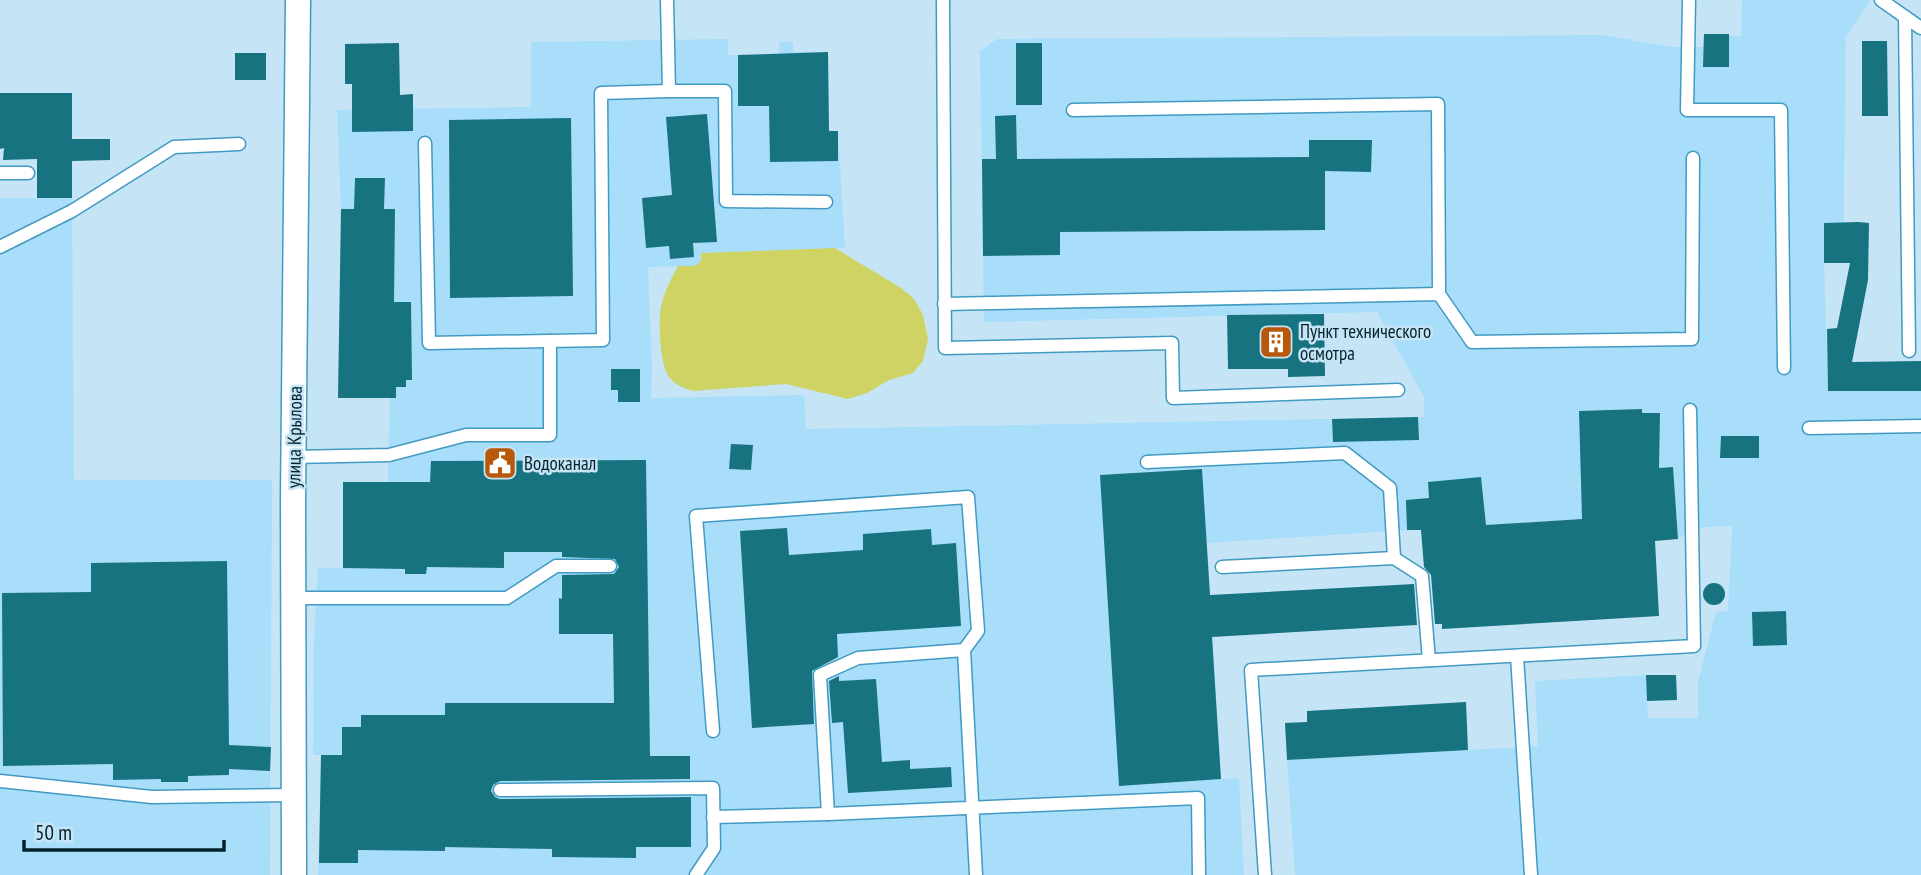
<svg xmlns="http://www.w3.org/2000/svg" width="1921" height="875" font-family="'PT Sans Narrow',sans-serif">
<rect width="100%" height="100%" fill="#c5e5f6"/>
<g fill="#a8defa">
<path d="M 1742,0 L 1871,0 L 1846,36 L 1843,263 L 1824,263 L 1828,391 L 1921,391 L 1921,875 L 1295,875 L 1287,760 L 1538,746 L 1535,681 L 1646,675 L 1648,718 L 1698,718 L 1698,682 L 1716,612 L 1728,611 L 1732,526 L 1706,527 L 1692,531 L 1678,539 L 1673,467 L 1580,473 L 1582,519 L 1207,543 L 1221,779 L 1239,778 L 1244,875 L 318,875 L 321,755 L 313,755 L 314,639 L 318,568 L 343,568 L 343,482 L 388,482 L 390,398 L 338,398 L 341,209 L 337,110 L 531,107 L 531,42 L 728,39 L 728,55 L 738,55 L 779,54 L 779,42 L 793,42 L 794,52 L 828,52 L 829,131 L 838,131 L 845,248 L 702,253 L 701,261 L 695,266 L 648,267 L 652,369 L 651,398 L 804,395 L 806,429 L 1424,417 L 1424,397 L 1377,312 L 984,322 L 980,51 L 997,39 L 1603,35 L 1672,47 L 1703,47 L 1704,34 L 1741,36 Z"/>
<path d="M 0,198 L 72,198 L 74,480 L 272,480 L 270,875 L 0,875 Z"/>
</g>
<path fill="#cfd363" d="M 835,248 L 901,288 L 914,299 L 923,315 L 928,339 L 923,361 L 913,373 L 889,380 L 867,393 L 848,399 L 786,384 L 693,391 C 684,388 675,385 669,377 C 660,364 658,323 661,307 C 664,292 671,279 678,266 L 695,266 L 701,261 L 701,253 Z"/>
<g fill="#187381">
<path d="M 1704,34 L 1729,34 L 1729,67 L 1703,67 Z"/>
<path d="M 1862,41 L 1887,41 L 1888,116 L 1862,116 Z"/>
<path d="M 399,43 L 400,95 L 413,94 L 413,131 L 352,132 L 352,84 L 345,84 L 345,44 Z"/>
<rect x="1016" y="43" width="26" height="62"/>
<path d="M 828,52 L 829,131 L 838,131 L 838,161 L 770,162 L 769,106 L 738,106 L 738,55 Z"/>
<rect x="235" y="53" width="31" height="27"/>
<path d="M 0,93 L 72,93 L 72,139 L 110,139 L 110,160 L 72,161 L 72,198 L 37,198 L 37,159 L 3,160 L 4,148 L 0,149 Z"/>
<path d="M 707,114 L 717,242 L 693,243 L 694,257 L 670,259 L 669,246 L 646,248 L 642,198 L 672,195 L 666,117 Z"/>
<path d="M 1016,115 L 1017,159 L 1309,157 L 1309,140 L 1372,140 L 1371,172 L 1325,171 L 1325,230 L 1060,232 L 1060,255 L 983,256 L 982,159 L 996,159 L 995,116 Z"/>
<path d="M 571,118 L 573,296 L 450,298 L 449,120 Z"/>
<path d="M 355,178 L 385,178 L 384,209 L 395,209 L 394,302 L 411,302 L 412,380 L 406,380 L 406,387 L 396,387 L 396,398 L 338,398 L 341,209 L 354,209 Z"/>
<path d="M 1858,222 L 1869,223 L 1868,280 L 1852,362 L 1921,361 L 1921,391 L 1828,391 L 1827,329 L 1837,328 L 1850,263 L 1824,263 L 1824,223 Z"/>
<path d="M 1324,314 L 1325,376 L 1288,377 L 1288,369 L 1228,369 L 1227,315 Z"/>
<path d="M 611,369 L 640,369 L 640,402 L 618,402 L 618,390 L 611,390 Z"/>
<path d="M 1642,409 L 1642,413 L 1660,413 L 1659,468 L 1673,467 L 1678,539 L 1655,541 L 1659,616 L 1442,629 L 1442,624 L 1435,624 L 1431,575 L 1424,567 L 1421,530 L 1407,530 L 1406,500 L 1429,498 L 1428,482 L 1481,477 L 1486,525 L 1582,519 L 1579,411 Z"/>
<path d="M 1418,417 L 1419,440 L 1333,442 L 1332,419 Z"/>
<path d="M 1721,436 L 1759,436 L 1759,458 L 1720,458 Z"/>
<path d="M 731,444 L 753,445 L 751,470 L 729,469 Z"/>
<path d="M 646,460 L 650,756 L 690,756 L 690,779 L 500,781 L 493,785 L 491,791 L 495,797 L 500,799 L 691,797 L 691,847 L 636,847 L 636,858 L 552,857 L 552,849 L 445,847 L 445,851 L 358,850 L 358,863 L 319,863 L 321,755 L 342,755 L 342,727 L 361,727 L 361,715 L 445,715 L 445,703 L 614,703 L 613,634 L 559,634 L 559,598 L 562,599 L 562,575 L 614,574 L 619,567 L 615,559 L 562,557 L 562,552 L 504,552 L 504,568 L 427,567 L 426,574 L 405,574 L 405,569 L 343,568 L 343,482 L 430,482 L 431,461 Z"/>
<path d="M 1202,469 L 1210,595 L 1414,584 L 1417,625 L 1212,637 L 1221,779 L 1119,786 L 1100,475 Z"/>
<path d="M 787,528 L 789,555 L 863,550 L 863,534 L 931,529 L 932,545 L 956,543 L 961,626 L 837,634 L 838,657 L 812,671 L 814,724 L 752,728 L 740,531 Z"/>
<path d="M 227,561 L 229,745 L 271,747 L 270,771 L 229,769 L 229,775 L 188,776 L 188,782 L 161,782 L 161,779 L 113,780 L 113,764 L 3,766 L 2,593 L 91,592 L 91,563 Z"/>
<circle cx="1714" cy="594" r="11"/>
<path d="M 1786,611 L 1787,645 L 1753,646 L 1752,612 Z"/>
<path d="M 1646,675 L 1676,675 L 1677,700 L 1647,701 Z"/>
<path d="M 839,676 L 839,681 L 876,679 L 882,762 L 910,760 L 910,769 L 951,767 L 952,787 L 848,793 L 843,722 L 832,723 L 829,681 Z"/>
<path d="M 1466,702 L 1468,750 L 1287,760 L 1285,723 L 1307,722 L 1307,711 Z"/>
</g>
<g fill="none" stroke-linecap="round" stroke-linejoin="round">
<defs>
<g id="lane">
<path d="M 943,0 L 945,348 L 1172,343 L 1173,398 L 1398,390"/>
<path d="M 1689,0 L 1687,110 L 1781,110 L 1784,368"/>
<path d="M 1881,0 L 1921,28"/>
<path d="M 1905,17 L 1909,351"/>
<path d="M 669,91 L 725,91 L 726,201 L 826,202"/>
<path d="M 1073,110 L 1438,104 L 1439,294"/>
<path d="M 425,143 L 429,343 L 603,340 L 601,93 L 669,91 L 667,0"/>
<path d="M 0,173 L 28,173"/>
<path d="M 0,247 L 72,211 L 174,147 L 239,144"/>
<path d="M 944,304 L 1439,294 L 1472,342 L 1692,339 L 1693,158"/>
<path d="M 1809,428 L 1921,426"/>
<path d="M 293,457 L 389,455 L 466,435 L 550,435 L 550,341"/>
<path d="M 1147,462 L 1345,453 L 1390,488 L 1394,558"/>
<path d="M 1222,567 L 1394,558 L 1422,576 L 1429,660"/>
<path d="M 293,598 L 507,598 L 556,566 L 610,566"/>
<path d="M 1517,656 L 1531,875"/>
<path d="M 713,731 L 696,516 L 968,497 L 978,631 L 964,650"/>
<path d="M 0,781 L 152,797 L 293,795"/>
<path d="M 500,790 L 713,788 L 714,848 L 696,875"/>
<path d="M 713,817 L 828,814"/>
<path d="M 976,875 L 964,650 L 858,658 L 820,675 L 828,814 L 1198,798 L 1199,875"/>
<path d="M 1265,875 L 1251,670 L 1694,646 L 1690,410"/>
</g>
<path id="street" d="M 294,875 L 293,500 L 298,0"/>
</defs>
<use href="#lane" stroke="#429ac2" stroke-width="15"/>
<use href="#street" stroke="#429ac2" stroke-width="27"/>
<use href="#lane" stroke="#fff" stroke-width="12"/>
<use href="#street" stroke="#fff" stroke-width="24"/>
</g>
<defs>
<symbol id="building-square" viewBox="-11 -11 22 22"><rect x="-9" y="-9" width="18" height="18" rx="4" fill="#b7580b" stroke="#c5e5f6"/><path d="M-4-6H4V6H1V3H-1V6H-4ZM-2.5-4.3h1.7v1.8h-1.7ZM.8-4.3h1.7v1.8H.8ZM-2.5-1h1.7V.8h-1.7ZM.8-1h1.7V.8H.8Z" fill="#fff"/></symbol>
<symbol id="civic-square" viewBox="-11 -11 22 22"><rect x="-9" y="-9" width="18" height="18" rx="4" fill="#b7580b" stroke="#c5e5f6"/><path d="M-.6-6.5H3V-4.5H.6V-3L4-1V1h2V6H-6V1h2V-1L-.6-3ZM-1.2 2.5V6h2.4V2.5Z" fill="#fff"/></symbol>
</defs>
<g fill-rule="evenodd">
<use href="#building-square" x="1257" y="323" width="38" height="38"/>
<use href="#civic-square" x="481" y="444" width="38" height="38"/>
</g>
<g text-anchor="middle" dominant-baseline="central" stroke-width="5" stroke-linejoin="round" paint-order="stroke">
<g font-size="19" fill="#04202c" stroke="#c5e5f6" text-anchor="start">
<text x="1300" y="331">Пункт технического<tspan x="1300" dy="22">осмотра</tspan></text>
<text x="524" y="463">Водоканал</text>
</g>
<g font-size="19" fill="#04202c" stroke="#c5e5f6">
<text transform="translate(294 437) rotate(-89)">улица Крылова</text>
</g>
</g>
<path d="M24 840v10h200v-10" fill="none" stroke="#04202c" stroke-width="3.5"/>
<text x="35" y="840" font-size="21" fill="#04202c" stroke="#c5e5f6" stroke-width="5" paint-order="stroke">50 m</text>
</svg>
